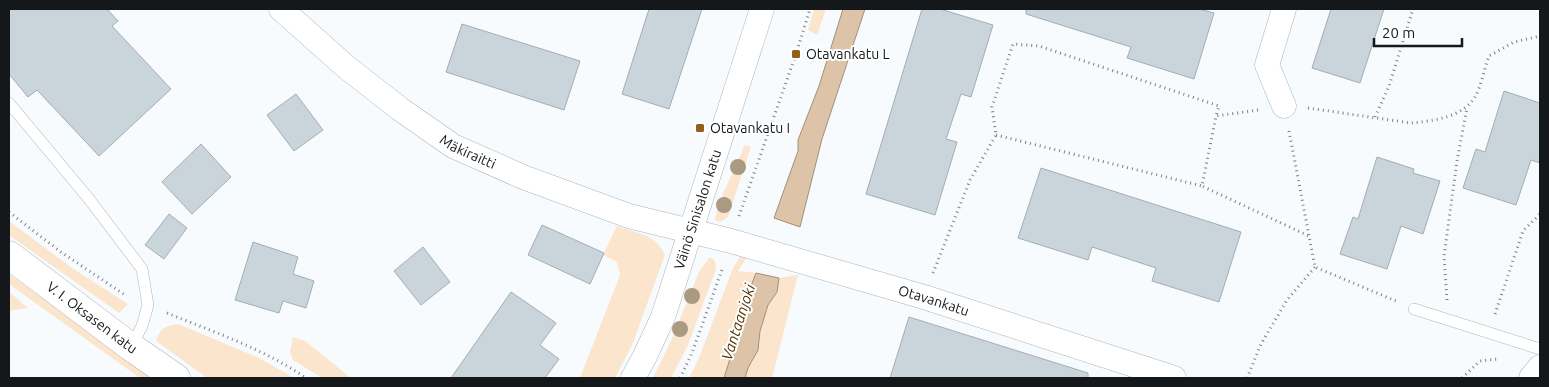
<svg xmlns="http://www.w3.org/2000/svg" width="1549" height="387" font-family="Ubuntu,sans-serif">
<rect width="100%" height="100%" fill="#f7fbfe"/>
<g fill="#fbe5cc">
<path d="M 814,9 L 826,9 L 817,35 L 808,30 Z"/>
<path d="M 745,145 L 751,147 L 728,217 L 720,222 L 715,220 L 718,205 Z"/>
<path d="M 9,221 L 72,268 L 128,304 L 119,313 L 9,235 Z"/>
<path d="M 617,226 C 636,233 656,234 665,255 L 632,345 L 615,378 L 580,378 L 620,275 L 617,262 L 603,255 Z"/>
<path d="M 710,257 L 715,261 L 716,269 L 688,345 L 671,378 L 653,378 L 672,339 L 699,272 Z"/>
<path d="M 740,257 L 747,257 L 738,271 L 756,273 L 746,299 L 742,320 L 724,378 L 689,378 L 699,358 L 733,268 Z"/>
<path d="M 9,274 L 155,378 L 140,378 L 9,284 Z"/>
<path d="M 798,275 L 772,378 L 745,378 L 748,368 L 758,350 L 760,331 L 768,305 L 777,292 L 779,278 Z"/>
<path d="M 9,292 L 28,308 L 9,311 Z"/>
<path d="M 178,324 L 259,358 L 294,378 L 207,378 L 156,341 C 160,328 166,326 178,324 Z"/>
<path d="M 293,337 L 305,341 L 351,378 L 322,378 L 293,360 L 290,352 Z"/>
</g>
<g fill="#ddc4a8" stroke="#a1907d">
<path d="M 843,9 L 865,9 L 822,139 L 800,227 L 774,218 L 798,151 L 798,140 L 819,86 Z"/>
<path d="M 756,273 L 779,278 L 777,292 L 768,305 L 760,331 L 758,350 L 748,368 L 745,378 L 724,378 L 742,320 L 746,299 Z"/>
</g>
<g fill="#cad5db" stroke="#a3aeb4">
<path d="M 9,9 L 107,9 L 118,21 L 112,26 L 171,89 L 99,156 L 37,90 L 28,97 L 9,74 Z"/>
<path d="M 649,9 L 702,9 L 669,109 L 622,94 Z"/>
<path d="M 922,9 L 940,9 L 993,25 L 971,97 L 961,94 L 946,139 L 957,142 L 935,215 L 866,194 Z"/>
<path d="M 1026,9 L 1199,9 L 1214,13 L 1194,79 L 1127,58 L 1131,47 L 1026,14 Z"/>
<path d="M 1331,9 L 1384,9 L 1360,83 L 1312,68 Z"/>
<path d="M 462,24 L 580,61 L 564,110 L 446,72 Z"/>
<path d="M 1504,91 L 1540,103 L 1540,163 L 1531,160 L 1516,205 L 1463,188 L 1476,149 L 1485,152 Z"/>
<path d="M 296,94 L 323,130 L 294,151 L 267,115 Z"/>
<path d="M 201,144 L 231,177 L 192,214 L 162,182 Z"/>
<path d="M 1377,157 L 1414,169 L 1413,173 L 1440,181 L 1423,234 L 1401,226 L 1387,269 L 1340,254 L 1353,217 L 1358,219 Z"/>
<path d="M 1041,168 L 1241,232 L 1219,302 L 1152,281 L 1156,268 L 1092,247 L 1088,260 L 1018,238 Z"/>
<path d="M 169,214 L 187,228 L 164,259 L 145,245 Z"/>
<path d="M 542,225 L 604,253 L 590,284 L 528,255 Z"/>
<path d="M 253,242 L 298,257 L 293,274 L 314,281 L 306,308 L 283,301 L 279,313 L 235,300 Z"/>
<path d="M 423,247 L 450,282 L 421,305 L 394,271 Z"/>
<path d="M 511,292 L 556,323 L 540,345 L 559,359 L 545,378 L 451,378 Z"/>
<path d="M 909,317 L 1088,373 L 1088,378 L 890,378 Z"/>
</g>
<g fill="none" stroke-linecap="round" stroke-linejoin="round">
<defs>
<g id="service">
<path d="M 9,103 L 89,199 L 142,269 L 148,305 L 142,326 L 131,347"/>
<path d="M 1414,309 L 1540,349"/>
</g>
<g id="minor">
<path id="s1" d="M 281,9 L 345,66 L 400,109 L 453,146 L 523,177 L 629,216 L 731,241 L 924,297 L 1174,378"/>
<path d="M 1284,106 L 1267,65 L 1284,9"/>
<path id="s2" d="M 633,378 L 645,356 L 663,317 L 762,9"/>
<path d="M 1531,378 L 1540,367"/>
</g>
<g id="tertiary">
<path id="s3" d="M 9,255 L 131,347 L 176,378"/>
</g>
</defs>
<use href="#service" stroke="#aab5bb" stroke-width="12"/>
<use href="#minor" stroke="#aab5bb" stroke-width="25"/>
<use href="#tertiary" stroke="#aab5bb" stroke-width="29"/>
<g stroke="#7d8184" stroke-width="3" stroke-dasharray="1 4" stroke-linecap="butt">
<path d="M 1308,108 L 1411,123 C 1433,121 1463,117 1475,97 C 1481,87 1484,69 1489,56 L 1514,42 L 1540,36"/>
<path d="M 1258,110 L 1216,116 L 1202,186 L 1309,236"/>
<path d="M 1375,117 L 1389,86 L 1413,9"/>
<path d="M 1289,131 L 1315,267 L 1396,301"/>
<path d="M 996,135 L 1202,186"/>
<path d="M 9,212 L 61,252 L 125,295"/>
<path d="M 739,216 L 796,54 L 810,9"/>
<path d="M 933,273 L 970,180 L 996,135 L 992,107 L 1013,44 L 1039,46 L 1219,106 L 1216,116"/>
<path d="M 1447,300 L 1444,256 L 1457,161 L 1467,108"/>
<path d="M 167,313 C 214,332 264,349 306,378"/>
<path d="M 1495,314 L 1523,231 L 1540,214"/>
<path d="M 680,378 L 692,353 L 723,267"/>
<path d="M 1247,378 L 1261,344 L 1287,300 L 1315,267"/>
<path d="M 1462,378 L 1480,361 L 1499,359"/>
</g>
<use href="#service" stroke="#fff" stroke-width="11"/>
<use href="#minor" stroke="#fff" stroke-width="24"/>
<use href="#tertiary" stroke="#fff" stroke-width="28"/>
</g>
<g fill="#ab9a82">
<circle cx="738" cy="167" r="8"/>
<circle cx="724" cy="205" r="8"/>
<circle cx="692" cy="296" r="8"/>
<circle cx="680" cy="329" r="8"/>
</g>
<g fill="#956016" stroke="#fff" stroke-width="2">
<rect x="791" y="49" width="10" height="10" rx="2.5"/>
<rect x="695" y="123" width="10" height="10" rx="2.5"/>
</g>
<g text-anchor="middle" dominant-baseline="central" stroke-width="4" stroke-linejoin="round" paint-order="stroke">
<g font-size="14" fill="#14181a" stroke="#fff" text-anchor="start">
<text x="806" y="54">Otavankatu L</text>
<text x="710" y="128">Otavankatu I</text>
</g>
<g font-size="14" fill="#14181a" stroke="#fff">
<text stroke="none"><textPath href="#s1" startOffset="236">Mäkiraitti</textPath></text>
<text stroke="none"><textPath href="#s2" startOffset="181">Väinö Sinisalon katu</textPath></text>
<text stroke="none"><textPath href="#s1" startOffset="726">Otavankatu</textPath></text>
<text stroke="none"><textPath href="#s3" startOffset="104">V. I. Oksasen katu</textPath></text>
</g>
<g font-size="15" font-style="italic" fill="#533100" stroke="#fff">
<text transform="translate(738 322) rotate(-72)">Vantaanjoki</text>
</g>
</g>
<rect width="1549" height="387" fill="none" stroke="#14181a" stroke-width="20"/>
<path d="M1374 38v8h88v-8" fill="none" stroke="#14181a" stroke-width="2.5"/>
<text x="1382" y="38" font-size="15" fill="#14181a" stroke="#ffffff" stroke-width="4" paint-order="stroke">20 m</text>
</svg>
